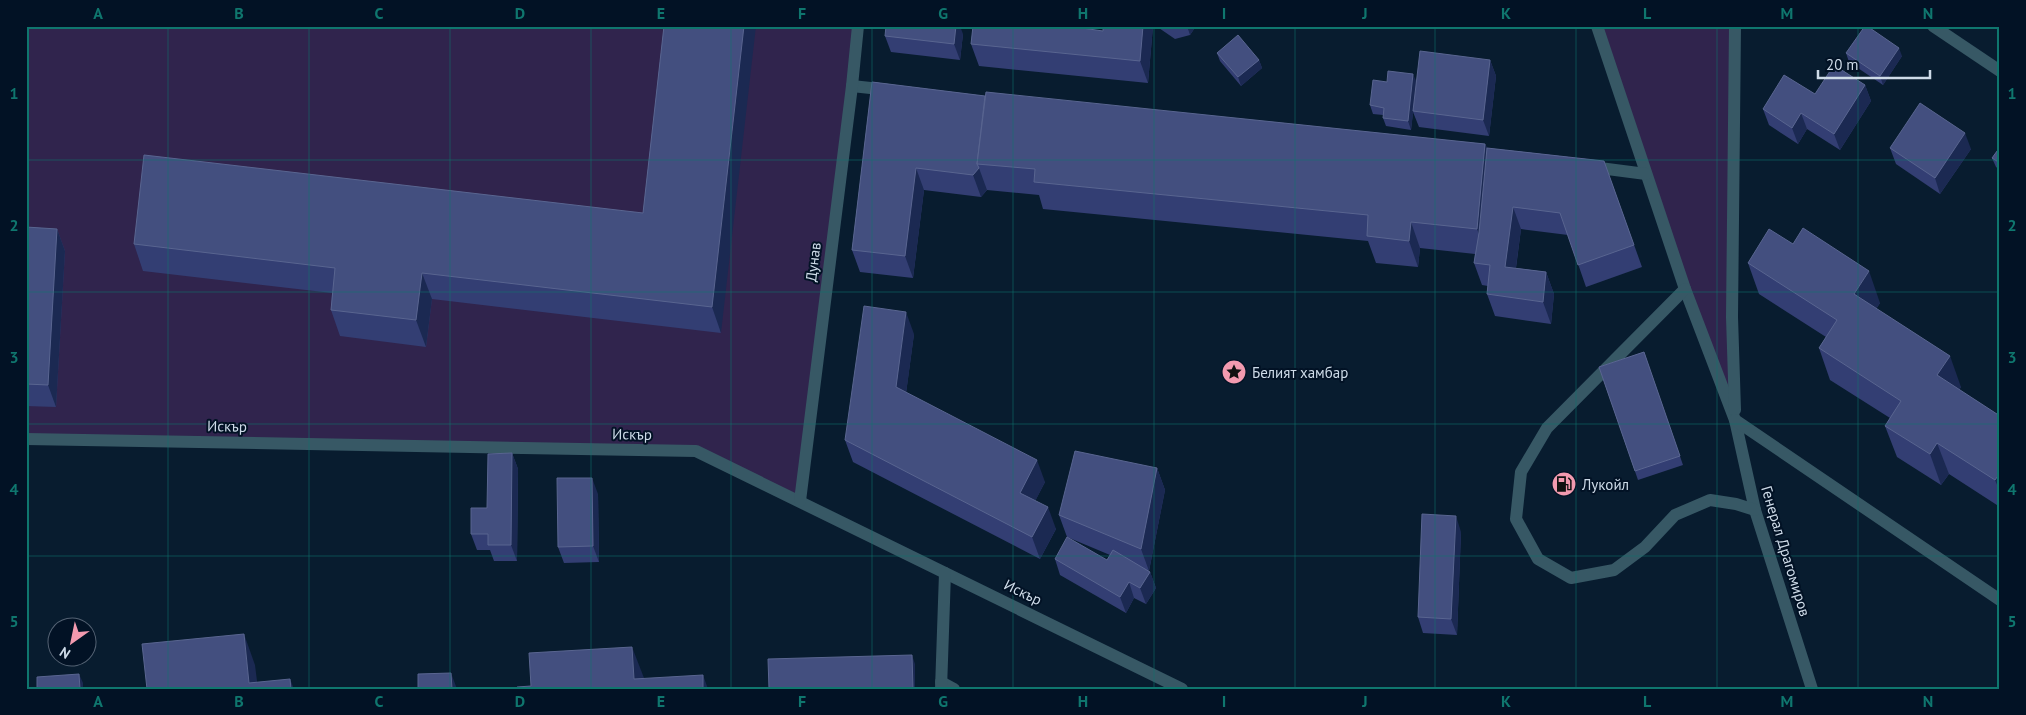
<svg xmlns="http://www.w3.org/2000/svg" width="2026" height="715" font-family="'PT Sans',sans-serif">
<rect width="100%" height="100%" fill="#081c2f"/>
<g fill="#30244d">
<path d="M 26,26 L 858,26 L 800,501 L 696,451 L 26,439 Z"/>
<path d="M 1597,26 L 1735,26 L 1735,420 Z"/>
</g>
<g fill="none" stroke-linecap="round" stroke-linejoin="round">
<g stroke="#375865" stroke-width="12">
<path d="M 1597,26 L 1685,289 L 1735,420 L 1755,510 L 1812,689"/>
<path d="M 1933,26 L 2000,71"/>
<path d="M 852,86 L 889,90"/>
<path d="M 1592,167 L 1646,174"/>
<path d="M 1685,289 L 1547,428 L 1521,472 L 1516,519 L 1538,559 L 1571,578 L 1614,570 L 1645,547 L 1675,515 L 1710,500 L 1736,504 L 1755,510"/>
<path d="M 1735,410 L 1732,317 L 1735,26"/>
<path d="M 1735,420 L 2000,600"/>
<path d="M 26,439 L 696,451 L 1182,689"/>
<path d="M 800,501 L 852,86 L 858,26"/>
<path d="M 941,682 L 954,689"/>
<path d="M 941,689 L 945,573"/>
</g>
</g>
<g fill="#333e73">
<path d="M 664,26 L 721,333 L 432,299 L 426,347 L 340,336 L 331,310 L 332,293 L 143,271 L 134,244 L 643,213 Z"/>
<path d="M 973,26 L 1079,26 L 1078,28 L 1103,31 L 1153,26 L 1148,83 L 979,66 L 971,44 Z"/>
<path d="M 1156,26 L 1196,26 L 1190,35 L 1175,39 Z"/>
<path d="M 963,34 L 960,60 L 891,52 L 885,36 Z"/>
<path d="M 1217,53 L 1259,60 L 1262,68 L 1241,86 L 1220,61 Z"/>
<path d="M 1846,53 L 1902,56 L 1883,85 L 1849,62 Z"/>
<path d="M 1490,60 L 1496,76 L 1489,136 L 1419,127 L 1413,112 L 1411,130 L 1386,126 L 1383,118 L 1383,115 L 1373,114 L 1370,105 L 1387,82 L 1416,82 Z"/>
<path d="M 872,82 L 985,96 L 1485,144 L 1487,148 L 1604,161 L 1642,267 L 1586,287 L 1568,235 L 1521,229 L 1516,268 L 1546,272 L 1554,294 L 1551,324 L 1495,316 L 1487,294 L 1488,286 L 1482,285 L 1474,263 L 1475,254 L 1420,248 L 1418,267 L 1376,263 L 1368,241 L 1043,209 L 1039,195 L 987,190 L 981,197 L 924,190 L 913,278 L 860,272 L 852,250 Z"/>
<path d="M 1865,85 L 1871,101 L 1840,150 L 1807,129 L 1798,144 L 1769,125 L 1763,109 Z"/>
<path d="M 2000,147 L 2000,170 L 1996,167 L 1992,158 Z"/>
<path d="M 1890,148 L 1971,149 L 1940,194 L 1896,164 Z"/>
<path d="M 26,227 L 57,229 L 65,251 L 56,407 L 26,406 Z"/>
<path d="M 1748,263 L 1880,303 L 1876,309 L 1961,387 L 1959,390 L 2000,416 L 2000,507 L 1949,474 L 1941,485 L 1897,457 L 1885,426 L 1890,418 L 1830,380 L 1819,348 L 1826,337 L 1759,294 Z"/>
<path d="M 914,334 L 906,393 L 1045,482 L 1035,501 L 1056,529 L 1040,559 L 853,462 L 845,440 Z"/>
<path d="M 1644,352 L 1683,465 L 1638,480 L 1599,367 Z"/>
<path d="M 512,453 L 518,469 L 517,561 L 494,561 L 490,550 L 477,550 L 471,534 L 487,508 Z"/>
<path d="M 1157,468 L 1165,490 L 1149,571 L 1146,569 L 1150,572 L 1156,588 L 1146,604 L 1134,598 L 1126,613 L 1060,575 L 1055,559 L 1107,560 L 1110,555 L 1067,537 L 1059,515 Z"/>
<path d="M 598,494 L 599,562 L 564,563 L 558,547 Z"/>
<path d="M 1461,532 L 1457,635 L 1423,633 L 1418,617 Z"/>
</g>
<g fill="#1b2952">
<path d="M 744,26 L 756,26 L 721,333 L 712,307 Z"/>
<path d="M 956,26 L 960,26 L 963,34 L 960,60 L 954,44 Z"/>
<path d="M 1143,26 L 1153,26 L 1148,83 L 1140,61 Z"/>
<path d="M 1187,26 L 1196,26 L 1190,35 Z"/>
<path d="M 1899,48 L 1902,56 L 1883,85 L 1880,76 Z"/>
<path d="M 1259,60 L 1262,68 L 1241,86 L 1238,77 Z"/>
<path d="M 1490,60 L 1496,76 L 1489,136 L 1483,120 Z"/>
<path d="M 1413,74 L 1417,83 L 1411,130 L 1408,121 Z"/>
<path d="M 1865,85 L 1871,101 L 1840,150 L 1834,134 Z"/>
<path d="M 1801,113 L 1807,129 L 1798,144 L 1792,128 Z"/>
<path d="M 1965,133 L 1971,149 L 1940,194 L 1935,178 Z"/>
<path d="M 1485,144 L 1495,170 L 1487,255 L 1477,229 Z"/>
<path d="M 916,168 L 924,190 L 913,278 L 905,256 Z"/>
<path d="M 979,168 L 987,190 L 981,197 L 973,175 Z"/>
<path d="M 1513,207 L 1521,229 L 1513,289 L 1505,267 Z"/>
<path d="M 1411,222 L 1420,248 L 1418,267 L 1409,241 Z"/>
<path d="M 57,229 L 65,251 L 56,407 L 48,385 Z"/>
<path d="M 1869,271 L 1880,303 L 1865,325 L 1854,294 Z"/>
<path d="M 1546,272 L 1554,294 L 1551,324 L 1543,302 Z"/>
<path d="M 422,273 L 432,299 L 426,347 L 416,320 Z"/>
<path d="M 906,312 L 914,334 L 904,409 L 896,387 Z"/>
<path d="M 1950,356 L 1961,387 L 1948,407 L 1937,375 Z"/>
<path d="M 1937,443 L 1949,474 L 1941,485 L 1930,454 Z"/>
<path d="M 512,453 L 518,469 L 517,561 L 511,545 Z"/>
<path d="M 1037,460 L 1045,482 L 1028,515 L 1020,493 Z"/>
<path d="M 1157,468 L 1165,490 L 1149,571 L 1141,549 Z"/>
<path d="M 2000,473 L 2000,492 L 1995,480 Z"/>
<path d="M 592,478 L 598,494 L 599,562 L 593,546 Z"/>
<path d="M 1048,507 L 1056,529 L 1040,559 L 1032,537 Z"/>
<path d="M 1456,516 L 1461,532 L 1457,635 L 1451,619 Z"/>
<path d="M 1150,572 L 1156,588 L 1146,604 L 1140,588 Z"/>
<path d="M 1129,582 L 1134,598 L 1126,613 L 1120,597 Z"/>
<path d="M 244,634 L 255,665 L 258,689 L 249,683 Z"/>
<path d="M 632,647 L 644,678 L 644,689 L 634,679 Z"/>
<path d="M 912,655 L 915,664 L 915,689 L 913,689 Z"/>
<path d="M 451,673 L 457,689 L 452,689 Z"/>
<path d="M 79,674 L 83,683 L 83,689 L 80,689 Z"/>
<path d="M 703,675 L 708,689 L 703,689 Z"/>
<path d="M 290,679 L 294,689 L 291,689 Z"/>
</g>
<g fill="#434f7f" stroke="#596590">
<path d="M 664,26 L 744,26 L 712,307 L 422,273 L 416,320 L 331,310 L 335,268 L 134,244 L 144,155 L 643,213 Z"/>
<path d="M 886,26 L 956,26 L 954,44 L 885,36 Z"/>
<path d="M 973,26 L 1068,26 L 1103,31 L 1103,26 L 1143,26 L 1140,61 L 971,44 Z"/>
<path d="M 1865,26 L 1867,26 L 1899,48 L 1880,76 L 1846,53 Z"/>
<path d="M 1238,35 L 1259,60 L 1238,77 L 1217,53 Z"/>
<path d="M 1420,51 L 1490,60 L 1483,120 L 1413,111 Z"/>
<path d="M 1834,65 L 1865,85 L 1834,134 L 1801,113 L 1792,128 L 1763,109 L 1784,75 L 1815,94 Z"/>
<path d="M 1388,71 L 1413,74 L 1408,121 L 1383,118 L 1384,108 L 1370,105 L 1373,80 L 1387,82 Z"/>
<path d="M 872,82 L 985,96 L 977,164 L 979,168 L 973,175 L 916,168 L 905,256 L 852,250 Z"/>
<path d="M 986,92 L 1485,144 L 1477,229 L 1411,222 L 1409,241 L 1367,236 L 1368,215 L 1034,182 L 1035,169 L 977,164 Z"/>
<path d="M 1920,103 L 1965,133 L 1935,178 L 1890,148 Z"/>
<path d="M 2000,147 L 2000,163 L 1992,158 Z"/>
<path d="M 1487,148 L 1604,161 L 1634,245 L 1578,265 L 1560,213 L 1513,207 L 1505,267 L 1546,272 L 1543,302 L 1487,294 L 1490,265 L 1474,263 L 1479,233 Z"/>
<path d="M 26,227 L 57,229 L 48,385 L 26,384 Z"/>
<path d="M 1803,228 L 1869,271 L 1854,294 L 1950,356 L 1937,375 L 2000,416 L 2000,473 L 1995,480 L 1937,443 L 1930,454 L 1885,426 L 1901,401 L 1819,348 L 1837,320 L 1748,263 L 1769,229 L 1793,244 Z"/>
<path d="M 864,306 L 906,312 L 896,387 L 1037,460 L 1020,493 L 1048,507 L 1032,537 L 845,440 Z"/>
<path d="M 1644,352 L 1680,456 L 1635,471 L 1599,367 Z"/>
<path d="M 1075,451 L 1157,468 L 1141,549 L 1059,515 Z"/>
<path d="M 512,453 L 511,545 L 488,545 L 488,534 L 471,534 L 471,508 L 487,508 L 488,454 Z"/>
<path d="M 557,478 L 592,478 L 593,546 L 558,547 Z"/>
<path d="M 1422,514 L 1456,516 L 1451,619 L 1418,617 Z"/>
<path d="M 1067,537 L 1107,560 L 1113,550 L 1150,572 L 1140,588 L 1129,582 L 1120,597 L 1055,559 Z"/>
<path d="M 244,634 L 249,683 L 290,679 L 291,689 L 147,689 L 142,644 Z"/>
<path d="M 632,647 L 634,679 L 703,675 L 703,689 L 518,689 L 517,687 L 531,686 L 529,653 Z"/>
<path d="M 912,655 L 913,689 L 769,689 L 768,659 Z"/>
<path d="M 451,673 L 452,689 L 418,689 L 418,674 Z"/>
<path d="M 79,674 L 80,689 L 37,689 L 37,677 Z"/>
</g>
<path fill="none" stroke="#0f766e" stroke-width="1" stroke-opacity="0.55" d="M 168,26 L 168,689M 309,26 L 309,689M 450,26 L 450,689M 591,26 L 591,689M 731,26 L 731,689M 872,26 L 872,689M 1013,26 L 1013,689M 1154,26 L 1154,689M 1295,26 L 1295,689M 1435,26 L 1435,689M 1576,26 L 1576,689M 1717,26 L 1717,689M 1858,26 L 1858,689M 26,160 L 2000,160M 26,292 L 2000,292M 26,424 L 2000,424M 26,556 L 2000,556"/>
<defs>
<symbol id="sight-disc" viewBox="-11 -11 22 22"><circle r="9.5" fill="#f29aaf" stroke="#021225"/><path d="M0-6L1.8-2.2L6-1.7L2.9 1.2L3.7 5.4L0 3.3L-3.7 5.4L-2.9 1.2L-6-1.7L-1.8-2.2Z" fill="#111"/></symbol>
<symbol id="fuel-disc" viewBox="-11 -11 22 22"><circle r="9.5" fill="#f29aaf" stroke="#021225"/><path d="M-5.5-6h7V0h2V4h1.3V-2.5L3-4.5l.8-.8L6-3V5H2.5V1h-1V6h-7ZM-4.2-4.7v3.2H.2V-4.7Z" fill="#111"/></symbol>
</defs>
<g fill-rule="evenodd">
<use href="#sight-disc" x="1220" y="358" width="28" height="28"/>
<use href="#fuel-disc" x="1550" y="470" width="28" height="28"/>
</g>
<g text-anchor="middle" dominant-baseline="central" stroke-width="4" stroke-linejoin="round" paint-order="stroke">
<g font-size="15" fill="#cedbe8" stroke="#021225">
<text transform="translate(813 262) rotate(-83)">Дунав</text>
<text transform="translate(227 426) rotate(1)">Искър</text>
<text transform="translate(632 434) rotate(1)">Искър</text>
<text transform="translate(1786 551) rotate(73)">Генерал Драгомиров</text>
<text transform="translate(1023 592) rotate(26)">Искър</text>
</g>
<g font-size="15" fill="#cedbe8" stroke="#021225" text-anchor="start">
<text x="1252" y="372">Белият хамбар</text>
<text x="1582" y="484">Лукойл</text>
</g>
</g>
<rect width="2026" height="715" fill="none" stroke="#021225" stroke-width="55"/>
<g transform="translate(72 642) rotate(213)"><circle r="24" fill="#021225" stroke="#546273"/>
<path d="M0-4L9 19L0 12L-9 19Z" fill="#f29aaf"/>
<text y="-8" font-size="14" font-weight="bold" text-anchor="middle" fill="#cedbe8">N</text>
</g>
<path d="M1818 70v8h112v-8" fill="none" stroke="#cedbe8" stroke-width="2.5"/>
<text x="1826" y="70" font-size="15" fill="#cedbe8" stroke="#021225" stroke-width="4" paint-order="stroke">20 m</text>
<rect x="28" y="28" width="1970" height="660" fill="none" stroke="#0f766e" stroke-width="2"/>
<g font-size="16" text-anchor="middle" font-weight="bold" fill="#0f766e">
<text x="98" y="19">A</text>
<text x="239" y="19">B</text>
<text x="379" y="19">C</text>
<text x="520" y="19">D</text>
<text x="661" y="19">E</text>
<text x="802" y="19">F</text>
<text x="943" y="19">G</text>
<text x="1083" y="19">H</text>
<text x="1224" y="19">I</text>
<text x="1365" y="19">J</text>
<text x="1506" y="19">K</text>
<text x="1647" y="19">L</text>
<text x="1787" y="19">M</text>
<text x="1928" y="19">N</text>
<text x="14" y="99">1</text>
<text x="2012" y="99">1</text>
<text x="14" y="231">2</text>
<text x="2012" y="231">2</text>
<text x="14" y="363">3</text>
<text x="2012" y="363">3</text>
<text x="14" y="495">4</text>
<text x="2012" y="495">4</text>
<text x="14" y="627">5</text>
<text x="2012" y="627">5</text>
<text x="98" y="707">A</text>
<text x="239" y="707">B</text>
<text x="379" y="707">C</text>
<text x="520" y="707">D</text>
<text x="661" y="707">E</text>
<text x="802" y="707">F</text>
<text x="943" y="707">G</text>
<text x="1083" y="707">H</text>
<text x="1224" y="707">I</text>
<text x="1365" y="707">J</text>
<text x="1506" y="707">K</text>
<text x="1647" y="707">L</text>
<text x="1787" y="707">M</text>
<text x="1928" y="707">N</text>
</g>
</svg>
